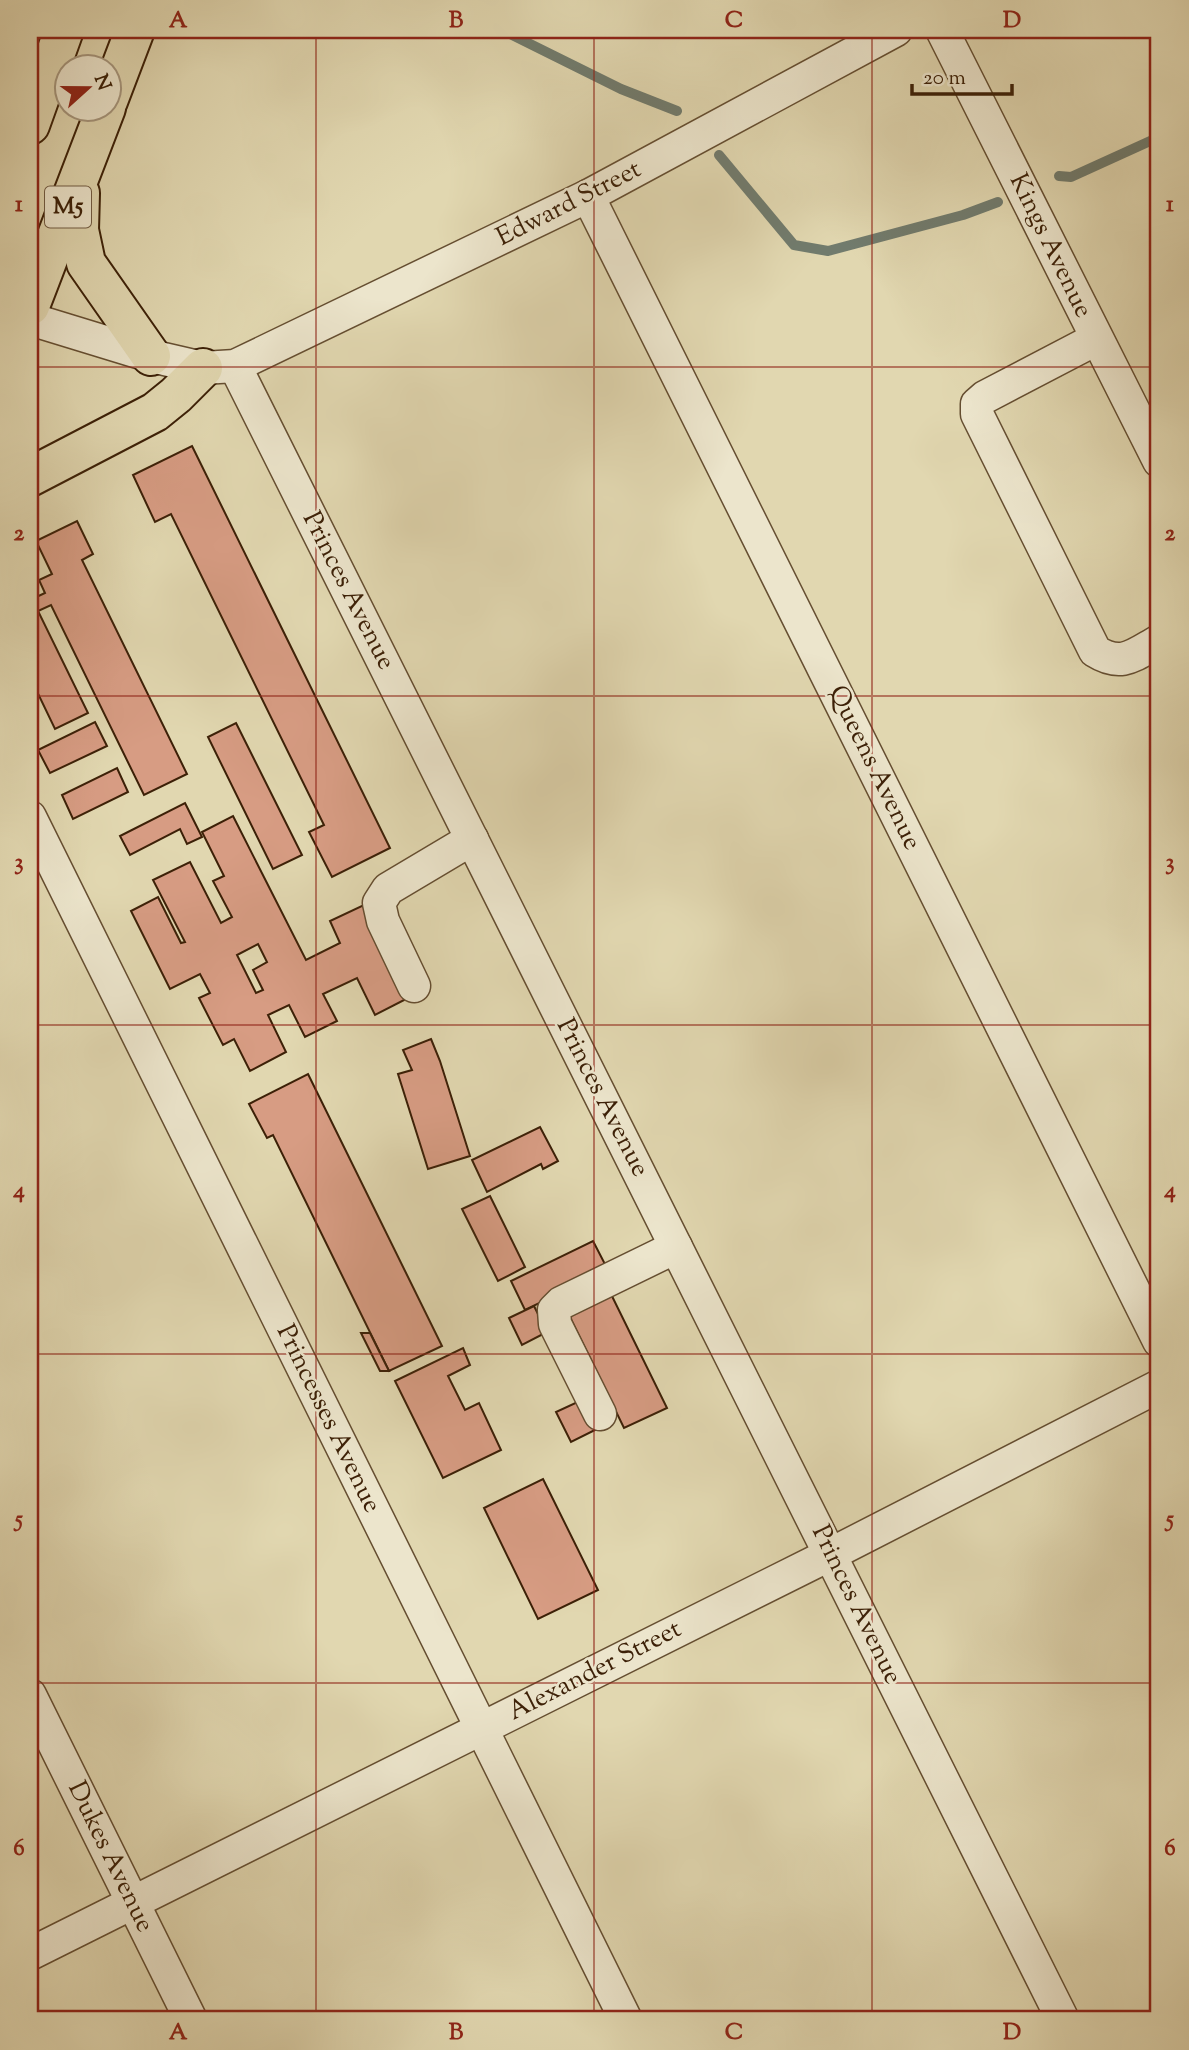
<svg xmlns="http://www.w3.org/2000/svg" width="1189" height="2050" font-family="'Sorts Mill Goudy',serif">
<rect width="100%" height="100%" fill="#e1d7b0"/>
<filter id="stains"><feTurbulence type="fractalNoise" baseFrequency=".00286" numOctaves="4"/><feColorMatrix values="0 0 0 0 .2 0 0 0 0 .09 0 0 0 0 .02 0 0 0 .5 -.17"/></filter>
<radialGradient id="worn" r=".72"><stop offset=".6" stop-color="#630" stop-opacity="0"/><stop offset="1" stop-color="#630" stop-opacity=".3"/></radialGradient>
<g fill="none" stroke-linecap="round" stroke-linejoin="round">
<g stroke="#717b6d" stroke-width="10">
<path d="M 502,30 L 621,89 L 677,111"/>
<path d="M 719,155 L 794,245 L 828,251 L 963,215 L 998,202"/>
<path d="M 1059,176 L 1071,177 L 1159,137"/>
</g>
</g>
<g fill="#d79c83" stroke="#3c2007" stroke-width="2" fill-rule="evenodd">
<path d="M 192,446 L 390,848 L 332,877 L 309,832 L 324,825 L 171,514 L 155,522 L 133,475 Z"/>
<path d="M 77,521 L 93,554 L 82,560 L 187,774 L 144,795 L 51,605 L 38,611 L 88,713 L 55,729 L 30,677 L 30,600 L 45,593 L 39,580 L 52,574 L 36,541 Z"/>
<path d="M 95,722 L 107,746 L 50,773 L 38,750 Z"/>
<path d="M 236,723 L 302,855 L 273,869 L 208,737 Z"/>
<path d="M 117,768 L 128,792 L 73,819 L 62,795 Z"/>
<path d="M 185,803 L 202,837 L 187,844 L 180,829 L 130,855 L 120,836 Z"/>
<path d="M 233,816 L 306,960 L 340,943 L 330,921 L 366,904 L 410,997 L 375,1015 L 357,978 L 323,994 L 337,1021 L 305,1037 L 289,1005 L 268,1015 L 286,1052 L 250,1071 L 234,1039 L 223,1045 L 199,998 L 210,993 L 200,974 L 170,989 L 131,911 L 158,897 L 181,943 L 185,942 L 153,880 L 190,862 L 221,923 L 232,917 L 213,881 L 224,876 L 202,832 ZM 258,944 L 267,962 L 253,970 L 263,990 L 256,993 L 237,955 Z"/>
<path d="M 431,1039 L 440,1061 L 470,1156 L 428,1169 L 398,1074 L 412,1070 L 403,1050 Z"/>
<path d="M 308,1074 L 442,1346 L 389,1371 L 273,1135 L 267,1138 L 249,1104 Z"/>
<path d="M 540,1127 L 558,1161 L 543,1169 L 541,1164 L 487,1192 L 472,1160 Z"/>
<path d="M 490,1196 L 525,1267 L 498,1281 L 462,1209 Z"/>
<path d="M 593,1241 L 608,1270 L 525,1310 L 511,1281 Z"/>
<path d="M 607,1286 L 667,1408 L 624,1428 L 565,1307 Z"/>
<path d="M 534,1306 L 547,1332 L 522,1345 L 509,1318 Z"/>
<path d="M 361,1333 L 370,1333 L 389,1371 L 380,1371 Z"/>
<path d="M 463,1348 L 470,1365 L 448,1376 L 465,1410 L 479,1403 L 501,1450 L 443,1478 L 395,1381 Z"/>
<path d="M 584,1399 L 599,1428 L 571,1442 L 556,1412 Z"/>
<path d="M 543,1479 L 598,1590 L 538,1619 L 484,1508 Z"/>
</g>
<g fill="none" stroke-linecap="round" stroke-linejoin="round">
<defs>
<g id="minor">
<path d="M 942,30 L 1159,461"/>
<path d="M 588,196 L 1159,1341"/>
<path d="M 30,319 L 151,356 L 203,368 L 235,366 L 588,196 L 896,30"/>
<path d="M 1096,339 L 985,397 L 977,404 L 977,414 L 1095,651 C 1122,668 1134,655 1159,641"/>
<path d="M 235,366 L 1063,2020"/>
<path d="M 30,817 L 626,2020"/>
<path d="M 414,986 L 383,921 L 379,903 L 388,889 L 472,839"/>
<path d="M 600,1414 L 555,1324 L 554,1310 L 561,1303 L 676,1247"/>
<path d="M 30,1695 L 191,2020"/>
<path d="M 30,1954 L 831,1554 L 1159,1386"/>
</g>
<g id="major">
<path d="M 108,101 L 135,30"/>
<path d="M 30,125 L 64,30"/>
<path d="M 80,193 L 79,230 L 86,263 L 151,356"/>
<path d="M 30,306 L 106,108"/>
<path d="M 30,477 L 155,412 L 176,395 L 203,368"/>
</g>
</defs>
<use href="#minor" stroke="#654e31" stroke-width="35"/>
<use href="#major" stroke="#3c2007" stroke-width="42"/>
<use href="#minor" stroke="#ece5cc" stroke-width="32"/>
<use href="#major" stroke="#e1d7b0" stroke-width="38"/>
</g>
<path fill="none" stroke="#8f2418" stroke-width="2" stroke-opacity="0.55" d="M 316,30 L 316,2020M 594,30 L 594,2020M 872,30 L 872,2020M 30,367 L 1159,367M 30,696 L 1159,696M 30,1025 L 1159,1025M 30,1354 L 1159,1354M 30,1683 L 1159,1683"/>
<g text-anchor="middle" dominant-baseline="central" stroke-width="5" stroke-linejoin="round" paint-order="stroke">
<rect fill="#ece5cc" stroke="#715b42" stroke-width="2" x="45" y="186.5" width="46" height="41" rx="5"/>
<g font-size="24" font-weight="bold" fill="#3c2007">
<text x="68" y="207">M5</text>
</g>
<g font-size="26" fill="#3c2007" stroke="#ece5cc">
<text transform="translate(569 204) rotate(-27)">Edward Street</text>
<text transform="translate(1050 246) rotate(64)">Kings Avenue</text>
<text transform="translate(348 591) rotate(63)">Princes Avenue</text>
<text transform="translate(874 768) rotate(64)">Queens Avenue</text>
<text transform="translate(602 1098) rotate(63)">Princes Avenue</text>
<text transform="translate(328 1419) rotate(64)">Princesses Avenue</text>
<text transform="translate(856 1605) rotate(64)">Princes Avenue</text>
<text transform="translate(595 1671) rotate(-27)">Alexander Street</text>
<text transform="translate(110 1857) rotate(64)">Dukes Avenue</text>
</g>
</g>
<rect width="1189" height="2050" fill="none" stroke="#e1d7b0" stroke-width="77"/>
<g transform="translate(88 88) rotate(69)"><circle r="33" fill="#ece5cc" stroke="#a6967d" stroke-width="2"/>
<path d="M0-5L12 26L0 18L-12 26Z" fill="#8f2418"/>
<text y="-10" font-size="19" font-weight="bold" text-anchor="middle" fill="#3c2007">N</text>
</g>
<path d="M912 84v10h100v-10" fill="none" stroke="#3c2007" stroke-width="3.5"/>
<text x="923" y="84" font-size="21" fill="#3c2007" stroke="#ece5cc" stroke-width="5" paint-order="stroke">20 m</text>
<rect x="38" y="38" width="1112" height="1973" fill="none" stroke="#8f2418" stroke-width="2.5"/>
<g font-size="23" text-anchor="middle" font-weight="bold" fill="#8f2418">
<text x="178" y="27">A</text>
<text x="456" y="27">B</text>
<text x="734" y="27">C</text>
<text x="1012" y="27">D</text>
<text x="19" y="211">1</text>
<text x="1170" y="211">1</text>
<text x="19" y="540">2</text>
<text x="1170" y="540">2</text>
<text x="19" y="869">3</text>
<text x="1170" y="869">3</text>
<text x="19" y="1197">4</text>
<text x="1170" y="1197">4</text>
<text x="19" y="1526">5</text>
<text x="1170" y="1526">5</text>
<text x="19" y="1855">6</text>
<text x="1170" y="1855">6</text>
<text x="178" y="2039">A</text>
<text x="456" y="2039">B</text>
<text x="734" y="2039">C</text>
<text x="1012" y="2039">D</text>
</g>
<rect width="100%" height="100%" filter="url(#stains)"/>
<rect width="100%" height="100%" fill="url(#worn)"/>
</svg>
